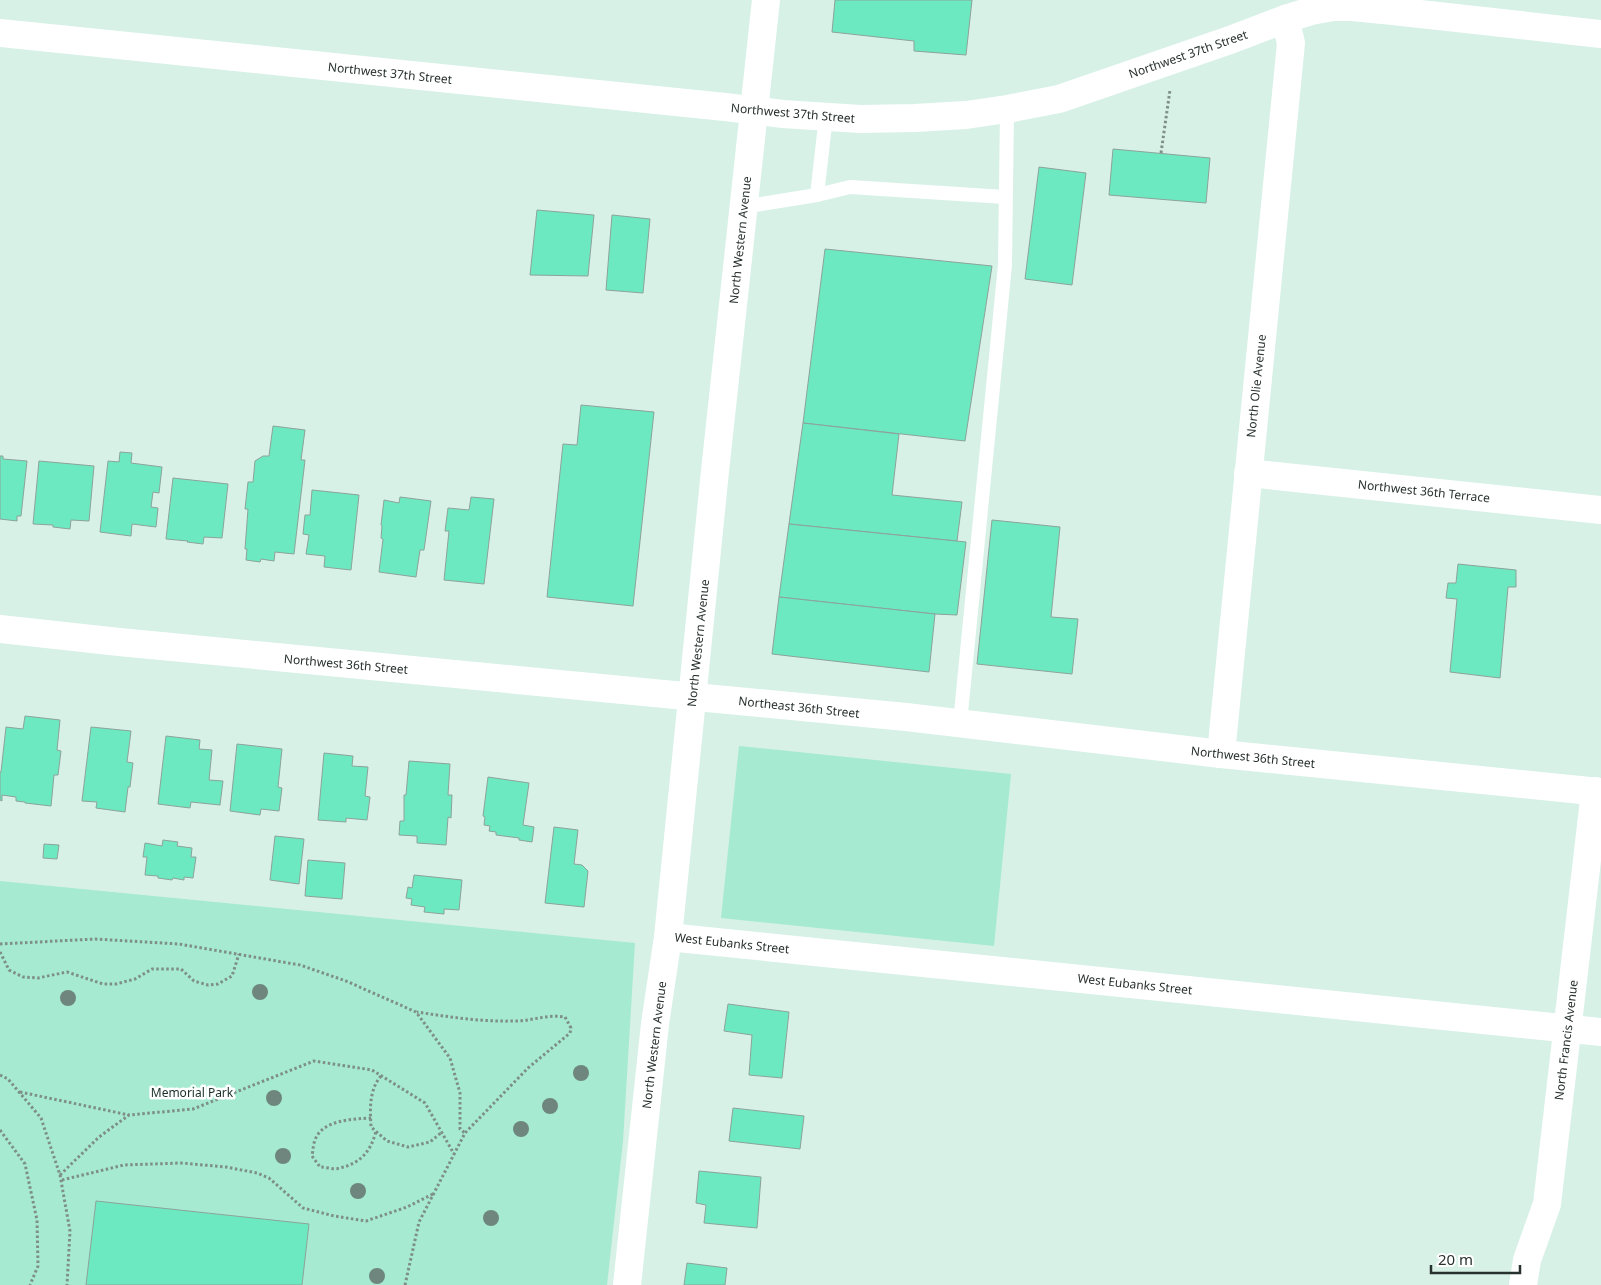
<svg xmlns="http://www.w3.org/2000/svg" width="1601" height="1285" font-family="'Noto Sans',sans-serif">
<rect width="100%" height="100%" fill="#d7f1e7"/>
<g fill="#a6ead1">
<path d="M 739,746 L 1011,774 L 994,946 L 721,918 Z"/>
<path d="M 0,881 L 635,943 L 623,1141 L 607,1285 L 0,1285 Z"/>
</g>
<g fill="#6de9c1" stroke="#8ca39a">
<path d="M 835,0 L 972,0 L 966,55 L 914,51 L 914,41 L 832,32 Z"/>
<path d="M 1113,149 L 1210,158 L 1206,203 L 1109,195 Z"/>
<path d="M 1039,167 L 1086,173 L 1072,285 L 1025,279 Z"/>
<path d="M 537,210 L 594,215 L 588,276 L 530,275 Z"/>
<path d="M 612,215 L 650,219 L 643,293 L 606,290 Z"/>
<path d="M 825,249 L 992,266 L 965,441 L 803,423 Z"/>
<path d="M 581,405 L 654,412 L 633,606 L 547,597 L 563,444 L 577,445 Z"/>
<path d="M 803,423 L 899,434 L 892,495 L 962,502 L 957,541 L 789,524 Z"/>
<path d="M 273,426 L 305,430 L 301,460 L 305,460 L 294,554 L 275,552 L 274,561 L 261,559 L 260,562 L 246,560 L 247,549 L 245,549 L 248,509 L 245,509 L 248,482 L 253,482 L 255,461 L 263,456 L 269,456 Z"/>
<path d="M 120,452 L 132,453 L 131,463 L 162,467 L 159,493 L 153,492 L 151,507 L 158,508 L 156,527 L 132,524 L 131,536 L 100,532 L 108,461 L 119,462 Z"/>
<path d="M 0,456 L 3,456 L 3,459 L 27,461 L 21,516 L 17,516 L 17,521 L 0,519 Z"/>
<path d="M 39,461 L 94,466 L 89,521 L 71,520 L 70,529 L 53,527 L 53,525 L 33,524 Z"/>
<path d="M 173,478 L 228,484 L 222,538 L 204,537 L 203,544 L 187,542 L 188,541 L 166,539 Z"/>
<path d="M 312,490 L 359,495 L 351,570 L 324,567 L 325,556 L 306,554 L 309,535 L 303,534 L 305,515 L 310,515 Z"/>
<path d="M 400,497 L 431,501 L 424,550 L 420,550 L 416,577 L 379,572 L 383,539 L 381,538 L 382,526 L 381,525 L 384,500 L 399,503 Z"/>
<path d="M 471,497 L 494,499 L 484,584 L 444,580 L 449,531 L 445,531 L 448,508 L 469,510 Z"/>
<path d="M 992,520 L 1060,527 L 1051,617 L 1078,619 L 1072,674 L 977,664 Z"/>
<path d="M 789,524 L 966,542 L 957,615 L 935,614 L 779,597 Z"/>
<path d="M 1458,564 L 1516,570 L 1516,587 L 1508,587 L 1500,678 L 1450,672 L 1457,599 L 1446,598 L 1448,583 L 1456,583 Z"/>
<path d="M 779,597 L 935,614 L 929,672 L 772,654 Z"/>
<path d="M 25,716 L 60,720 L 57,750 L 61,751 L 58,775 L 54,775 L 51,806 L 25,803 L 25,802 L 16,801 L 16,797 L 2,795 L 2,801 L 0,800 L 0,772 L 1,772 L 6,727 L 23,729 Z"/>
<path d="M 91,727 L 131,731 L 127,762 L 133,763 L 130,787 L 128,787 L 125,812 L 96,808 L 97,802 L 82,801 Z"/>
<path d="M 166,736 L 200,740 L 199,749 L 212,750 L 209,780 L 223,781 L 220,805 L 191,802 L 190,808 L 158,804 Z"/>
<path d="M 237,744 L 282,749 L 278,787 L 282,788 L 279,811 L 261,809 L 260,815 L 230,811 Z"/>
<path d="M 324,753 L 353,756 L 352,766 L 368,767 L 365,796 L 370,797 L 367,820 L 346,818 L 346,822 L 318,820 Z"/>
<path d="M 409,761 L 450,764 L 448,795 L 452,795 L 451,818 L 448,817 L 446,845 L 417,843 L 417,836 L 399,835 L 400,821 L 404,821 L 404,795 L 406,795 Z"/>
<path d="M 488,777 L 529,783 L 523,825 L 534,827 L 532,842 L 519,840 L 519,838 L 496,835 L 496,832 L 489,831 L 490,826 L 484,825 L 485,817 L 483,816 Z"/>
<path d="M 554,827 L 578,830 L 574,864 L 582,865 L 588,871 L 584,907 L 545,903 Z"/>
<path d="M 275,836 L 304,839 L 299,884 L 270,880 Z"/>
<path d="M 163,840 L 178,842 L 177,846 L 192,848 L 191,857 L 196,857 L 193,878 L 184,877 L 184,880 L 173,878 L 172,880 L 158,878 L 158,876 L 145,875 L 147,857 L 143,857 L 145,843 L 162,846 Z"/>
<path d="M 44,844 L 59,845 L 57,859 L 43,858 Z"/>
<path d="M 308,860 L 345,863 L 342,899 L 305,896 Z"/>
<path d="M 414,875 L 462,880 L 459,910 L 444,909 L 444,914 L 424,912 L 425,907 L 411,905 L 412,899 L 406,898 L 408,887 L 412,888 Z"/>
<path d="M 728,1004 L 789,1012 L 782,1078 L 749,1075 L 752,1035 L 724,1031 Z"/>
<path d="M 733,1108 L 804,1116 L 800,1149 L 729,1141 Z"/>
<path d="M 699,1171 L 761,1177 L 757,1228 L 704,1223 L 706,1205 L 696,1203 Z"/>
<path d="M 96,1201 L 309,1224 L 302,1285 L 86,1285 Z"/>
<path d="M 687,1263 L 727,1268 L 725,1285 L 684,1285 Z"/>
</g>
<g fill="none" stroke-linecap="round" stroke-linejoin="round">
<g stroke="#7d8f88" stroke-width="3" stroke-dasharray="2.5 2.5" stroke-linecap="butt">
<path d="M 1161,153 L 1170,90"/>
<path d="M 0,944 L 95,939 L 179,944 L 300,965 L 346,981 L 416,1012 L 450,1058 L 460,1093 L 460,1129 L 465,1133"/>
<path d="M 0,952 L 9,970 L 23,977 L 38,978 L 67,972 L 103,984 L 116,984 L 135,979 L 152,969 L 181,969 L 194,981 L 208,985 L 218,984 L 232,976 L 239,954"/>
<path d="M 0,1075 L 8,1079 L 41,1118 L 60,1175 L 70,1231 L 67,1285"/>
<path d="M 381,1076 C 369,1090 370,1109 371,1127 L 387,1141 L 408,1147 L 430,1142 L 442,1132"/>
<path d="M 20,1092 L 129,1115"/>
<path d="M 371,1118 C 352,1119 322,1120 315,1140 C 313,1145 313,1151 312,1156 L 320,1167 C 326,1167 334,1170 340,1168 C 361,1163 371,1151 376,1131"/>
<path d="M 0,1130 L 25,1164 L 37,1220 L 38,1266 L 30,1285"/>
<path d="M 60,1175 L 99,1137 L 129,1115 L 193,1109 L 314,1061 L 372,1070 L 425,1103 L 454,1154"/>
<path d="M 62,1180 L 124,1165 L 181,1163 L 226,1167 L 257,1173 L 269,1178 L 303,1208 L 334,1216 L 366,1221 L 407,1207 L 433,1194"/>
<path d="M 405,1285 L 419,1222 L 465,1133 L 528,1068 L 570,1033 L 571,1028 L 565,1017 C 547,1014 532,1021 515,1021 C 482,1022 449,1017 417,1012"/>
</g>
<g stroke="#fff" stroke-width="14">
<path d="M 817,195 L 826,116"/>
<path d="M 743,207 L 817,195 L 850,187 L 1005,197"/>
<path d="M 960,723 L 1005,265 L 1007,109"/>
</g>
<g stroke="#fff" stroke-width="28">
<path d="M 0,33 L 725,107 L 783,114 L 860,119 L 915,118 L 966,115 L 1007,109 L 1059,99 L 1230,40 L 1285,19 L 1311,11 L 1333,7 L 1352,7 L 1393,11 L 1601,34"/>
<path d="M 1248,473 L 1601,510"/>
<path d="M 1221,754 L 1291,43 L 1285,19"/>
<path d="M 668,937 L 1601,1032"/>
<path d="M 1523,1285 L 1527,1260 L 1547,1204 L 1595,791"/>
</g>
<g stroke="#fff" stroke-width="28">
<path d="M 0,629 L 119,642 L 906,717 L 1221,754 L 1601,792"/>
<path d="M 627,1285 L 655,1024 L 668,937 L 715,471 L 766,0"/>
</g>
</g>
<g fill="#6e867d">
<circle cx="260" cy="992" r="8"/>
<circle cx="68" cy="998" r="8"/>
<circle cx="581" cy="1073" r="8"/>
<circle cx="274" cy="1098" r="8"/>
<circle cx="550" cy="1106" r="8"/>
<circle cx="521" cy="1129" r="8"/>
<circle cx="283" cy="1156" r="8"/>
<circle cx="358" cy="1191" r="8"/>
<circle cx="491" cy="1218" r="8"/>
<circle cx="377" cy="1276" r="8"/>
</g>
<g text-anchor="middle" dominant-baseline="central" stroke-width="5" stroke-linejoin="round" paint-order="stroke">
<g font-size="12" fill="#27312d" stroke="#fff">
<text transform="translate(1188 54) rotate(-19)">Northwest 37th Street</text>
<text transform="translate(390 73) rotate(6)">Northwest 37th Street</text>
<text transform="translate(793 113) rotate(5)">Northwest 37th Street</text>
<text transform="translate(740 240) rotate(-84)">North Western Avenue</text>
<text transform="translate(1256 386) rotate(-84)">North Olie Avenue</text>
<text transform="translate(1424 491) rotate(6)">Northwest 36th Terrace</text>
<text transform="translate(698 643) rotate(-84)">North Western Avenue</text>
<text transform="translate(346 664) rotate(5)">Northwest 36th Street</text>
<text transform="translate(799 707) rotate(6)">Northeast 36th Street</text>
<text transform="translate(1253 757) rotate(6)">Northwest 36th Street</text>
<text transform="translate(732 943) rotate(6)">West Eubanks Street</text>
<text transform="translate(1135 984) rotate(6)">West Eubanks Street</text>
<text transform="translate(1566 1040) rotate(-83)">North Francis Avenue</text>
<text transform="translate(654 1045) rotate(-83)">North Western Avenue</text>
</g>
<g font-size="12" fill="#192f27" stroke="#fff">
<text x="192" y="1092">Memorial Park</text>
</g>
</g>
<path d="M1431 1265v8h89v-8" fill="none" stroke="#27312d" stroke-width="2.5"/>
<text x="1438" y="1265" font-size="15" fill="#27312d" stroke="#ffffff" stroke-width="4" paint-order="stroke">20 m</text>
</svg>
